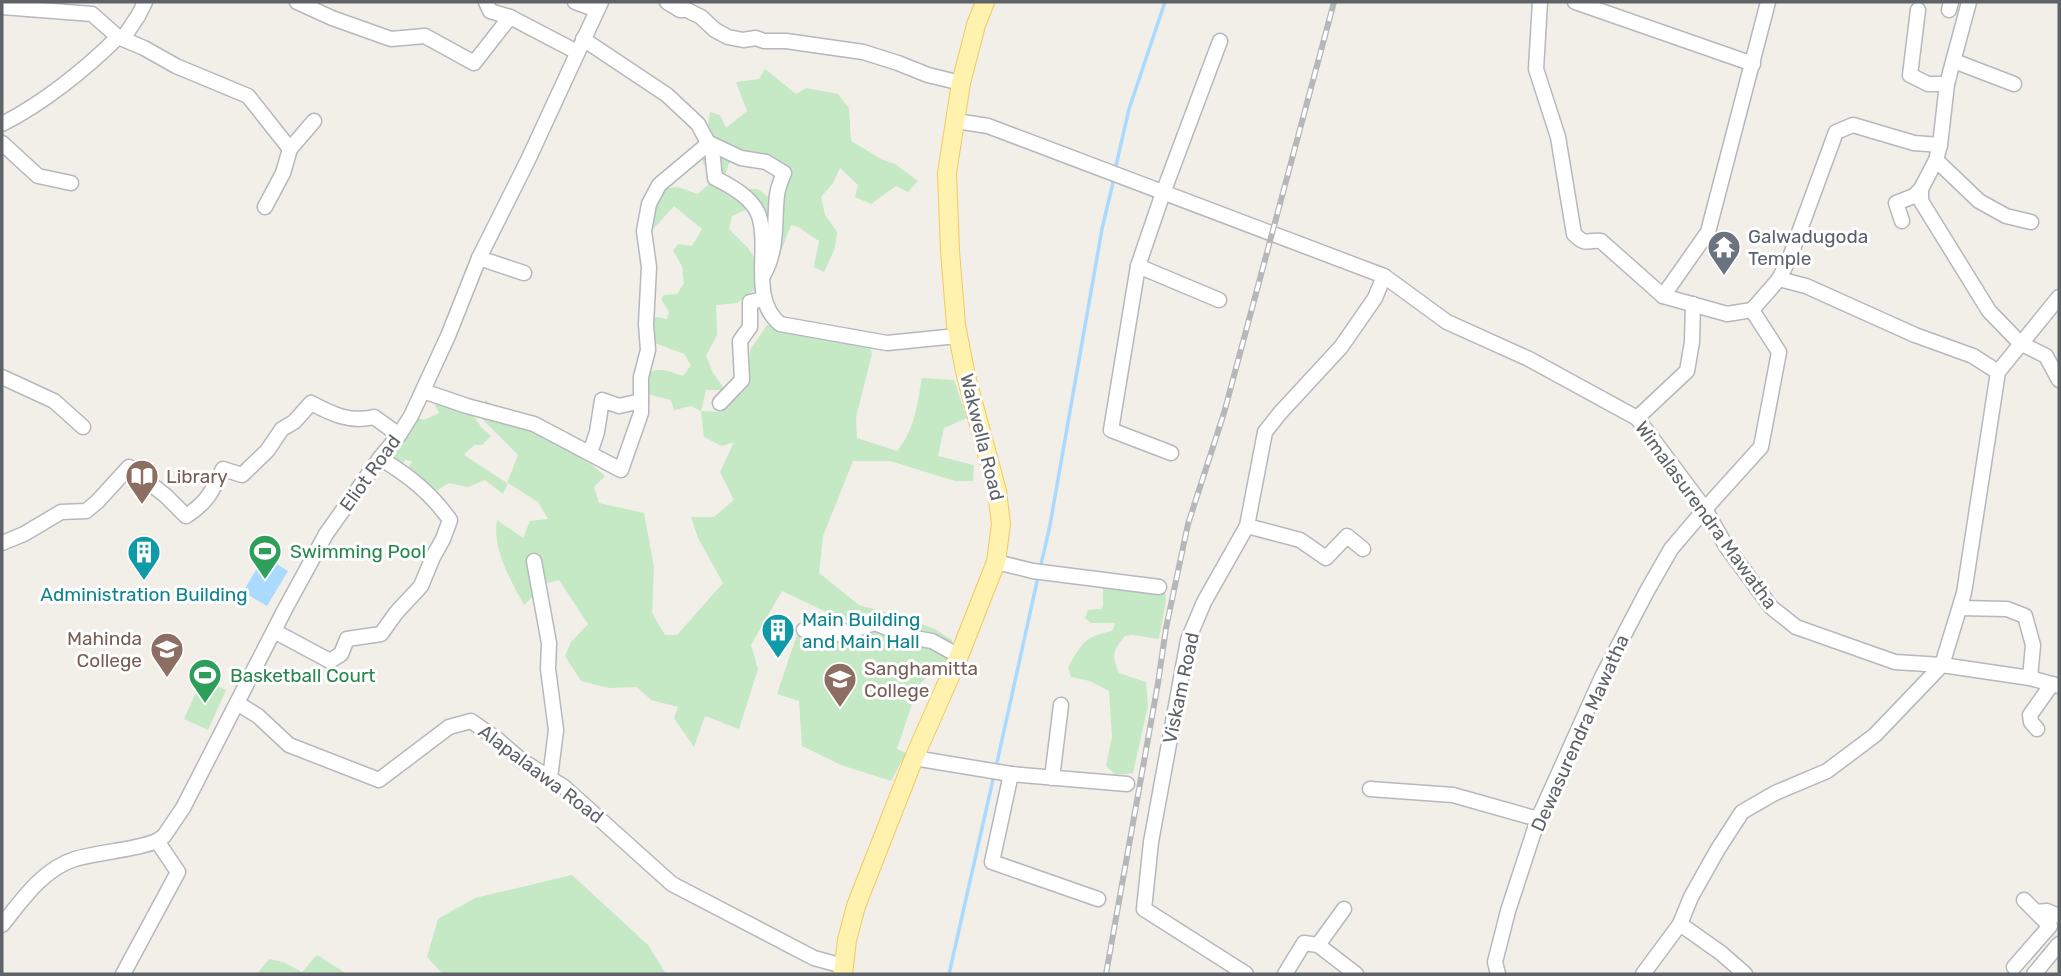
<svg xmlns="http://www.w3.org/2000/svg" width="2061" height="976" font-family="Rubik,sans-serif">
<rect width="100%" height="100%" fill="#f1efe8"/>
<g fill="#c5e8c5" fill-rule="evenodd">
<path d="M 765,69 L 796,94 L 806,88 L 838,94 L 849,108 L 851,141 L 883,160 L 895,164 L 918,181 L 908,192 L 896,186 L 871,204 L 855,197 L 858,185 L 840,168 L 833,183 L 821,197 L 825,215 L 837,232 L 835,248 L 824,272 L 814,267 L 819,241 L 798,227 L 791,225 L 777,262 L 756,261 L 757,288 L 737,303 L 716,305 L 717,335 L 706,356 L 713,373 L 725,390 L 706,390 L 701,411 L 721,412 L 748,387 L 750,350 L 767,325 L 818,338 L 869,346 L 872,354 L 856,417 L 857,438 L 897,451 C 915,430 917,404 922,378 L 954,380 L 967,418 L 944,428 L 938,456 L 974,465 L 973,481 L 955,481 L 890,461 L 853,461 L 823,536 L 819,573 L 859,605 L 906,618 L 935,629 L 952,640 L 951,667 L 943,670 L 936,668 L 918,686 L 897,749 L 906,753 L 891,781 L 841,765 L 802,746 L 799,701 L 777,694 L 800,626 L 803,622 L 811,625 L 869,632 L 782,591 L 751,645 L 758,669 L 739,729 L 705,716 L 694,747 L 674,718 L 678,707 L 651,700 L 637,687 L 609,688 L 581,681 L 565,656 L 571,642 L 588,624 L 559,580 L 547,583 L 524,605 C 511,580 492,550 497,520 L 523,538 L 530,521 L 548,519 L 538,502 L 508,483 L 503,494 L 485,480 L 468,487 L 449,483 L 434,492 L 408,469 L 412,461 L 405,460 L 400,468 L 385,458 L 379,446 L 393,437 L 411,416 L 424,420 L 439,413 L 433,401 L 467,406 L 481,427 L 491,436 L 482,445 L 474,445 L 464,455 L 507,483 L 518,455 L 482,419 L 485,400 L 592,465 L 605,476 L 594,487 L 599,503 L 644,513 L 654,567 L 652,613 L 665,635 L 677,635 L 723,583 L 698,538 L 691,517 L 714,517 L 734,500 L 720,472 L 734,442 L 722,446 L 704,437 L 701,411 L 691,406 L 674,410 L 671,400 L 647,394 L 641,377 C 659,366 664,370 683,376 L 691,365 L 684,354 L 647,340 L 646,324 L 656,317 L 667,319 L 669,312 L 661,299 L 664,295 L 677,294 L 684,283 L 682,266 L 673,251 L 678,244 L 692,246 L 702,229 L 674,206 L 653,229 L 649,204 L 659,189 L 678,187 L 698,194 L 714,179 L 707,172 L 700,155 L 707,132 L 710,112 L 720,115 L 726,128 L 747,111 L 736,82 L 759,79 ZM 741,158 L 787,175 L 774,189 L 769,198 L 758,189 L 747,189 L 745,195 L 724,179 L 729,163 ZM 747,209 L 765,230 L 765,243 L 755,251 L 755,259 L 748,248 L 729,229 L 732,216 Z"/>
<path d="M 1106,586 L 1165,591 L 1166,600 L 1159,639 L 1133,635 L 1125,636 C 1113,651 1111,655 1119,673 L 1146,682 L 1148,706 L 1133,773 L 1116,775 L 1106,766 L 1112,737 L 1109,691 L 1090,681 L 1071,677 L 1068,667 C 1083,643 1083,637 1112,631 L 1115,623 L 1091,623 L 1085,618 L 1088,610 L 1101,609 L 1103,606 L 1103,589 Z"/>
<path d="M 202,679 L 226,690 L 208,730 L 184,719 Z"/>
<path d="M 572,875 L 648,945 L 666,974 L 443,974 L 427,957 L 438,919 L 475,898 Z"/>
<path d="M 317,955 L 347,974 L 257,974 L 269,959 L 283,962 L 302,972 Z"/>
</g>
<path fill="#aadaff" d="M 264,556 L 288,571 L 267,606 L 243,592 Z"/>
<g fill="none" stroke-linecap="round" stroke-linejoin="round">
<g stroke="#aadaff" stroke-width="3.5">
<path d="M 1115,170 L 1129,109 L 1165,2"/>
<path d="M 1040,569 L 1050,525 L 1102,229 L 1114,178"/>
<path d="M 996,767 L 1038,577"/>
<path d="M 949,974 L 994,775"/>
</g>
<defs>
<g id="minor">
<path d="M 297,2 L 332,18 L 391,39 L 425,36 L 474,63 L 510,17 L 577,52"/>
<path d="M 486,2 L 490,11 L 510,17"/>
<path d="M 575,2 L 597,10"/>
<path d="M 667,2 L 680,10 L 687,10 L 701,17 L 715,30 L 728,37 L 743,40 L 756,38 L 764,41 L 786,41 L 863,52 L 898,63 L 928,75 L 961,83"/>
<path d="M 1575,2 L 1753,64"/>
<path d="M 1969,2 L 1947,84 L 1940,145 L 1936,160 L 1921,189 L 1921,201 L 1989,311 L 2020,343 L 2046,356 L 2059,380"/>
<path d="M 2,7 L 92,14 L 118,37 L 144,48 L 176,66 L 248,96 L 290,149"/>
<path d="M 1918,10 L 1910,75 L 1928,84 L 1947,84"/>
<path d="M 1949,10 L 1951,2"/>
<path d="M 583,39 L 667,95 L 698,124 L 712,150 L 715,178 C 731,186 753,198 759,216 C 770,251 749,298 780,324 L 887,343 L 957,336"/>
<path d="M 1954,61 L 2014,84"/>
<path d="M 956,121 L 988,126 L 1384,276 L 1447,322 L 1529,359 L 1637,418 L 1705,509 L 1726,546 L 1771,607 L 1796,627 L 1895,662 L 1942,665 L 2030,678 L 2059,686"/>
<path d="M 2,124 C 42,104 86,69 118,37 L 124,37 L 138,16 L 145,2"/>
<path d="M 2,143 L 38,176 L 71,183"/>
<path d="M 1936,160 L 1979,201 L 2006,216 L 2031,222"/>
<path d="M 265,207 L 283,173 L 290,149 L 314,121"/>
<path d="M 1902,221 L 1896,203 L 1914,196 L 1921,189"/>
<path d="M 479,258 L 524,273"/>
<path d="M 1138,266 L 1219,300"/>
<path d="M 1779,279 L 1806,286 L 1915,335 L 1973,356 L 1998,372"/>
<path d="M 1663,296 L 1708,232 L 1768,2"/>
<path d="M 1752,310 L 1779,279 L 1790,257 L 1836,132 L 1853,125 L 1914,143 L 1940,145"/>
<path d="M 2,377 L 54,401 L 83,427"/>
<path d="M 423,391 L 467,406 L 534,424 L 621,470 L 641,413 L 641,401 L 619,406 L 602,400 L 597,432 L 590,453"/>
<path d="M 641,401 L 641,377 L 648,350 L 646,324 L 649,267 L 644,231 L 649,204 L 659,185 L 709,143 L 741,158 L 766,162 L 784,173 C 781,180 778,187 777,195 C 774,223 778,248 764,274"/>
<path d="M 720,403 L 742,380 L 740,341 L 750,327 L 750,302 L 764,299"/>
<path d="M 1637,418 L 1687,371 L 1692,342 L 1693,304"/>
<path d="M 1171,453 L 1111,430 L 1138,266 L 1163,193 L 1220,41"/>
<path d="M 1247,526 L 1300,540 L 1326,558 L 1347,536 L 1363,549"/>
<path d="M 2,543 L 24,534 L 61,512 L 86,511 L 97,502 L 129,467 L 166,496 L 186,516 C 207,503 213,490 223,469 L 242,475 L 267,451 L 282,429 L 294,422 L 311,403 C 332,414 350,423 374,417 L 399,435"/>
<path d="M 534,561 L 549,643 L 548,669 L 556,730 L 550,778"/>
<path d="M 996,562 L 1033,571 L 1159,587"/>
<path d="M 1960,608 L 2007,609 L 2025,616 L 2033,645 L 2030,678"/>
<path d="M 804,630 L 840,634 L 875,623 L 909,637 L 932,641 L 959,656"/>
<path d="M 274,631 L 330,661 L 341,654 L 347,639 L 381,634 L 396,613 L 421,586 L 433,557 L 443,539 L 450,520 C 430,492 409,476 380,458"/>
<path d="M 237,703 L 258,716 L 289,745 L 379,780 L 449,727 L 471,721 L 498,740 L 521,760 L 564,787 L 672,884 L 814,958 L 843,966"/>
<path d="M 2037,729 L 2031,722 L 2030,715 L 2052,684"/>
<path d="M 914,758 L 1011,774 L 992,862 L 1098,899"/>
<path d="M 1011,774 L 1127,784"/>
<path d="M 1052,778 L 1061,705"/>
<path d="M 1370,789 L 1453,795 L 1538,819"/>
<path d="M 2036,912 L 2047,911 L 2059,916"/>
<path d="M 1680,924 L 1721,953 L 1745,974"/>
<path d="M 2,925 C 22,900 43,869 75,859 C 102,851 131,851 157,841 L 164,836 L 183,808 L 284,611 L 326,534 L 380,458 L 399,435 L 411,416 L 448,336 L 479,258 L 528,160 L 601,2"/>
<path d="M 1318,945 L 1344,909"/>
<path d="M 2014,967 L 2050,926 L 2024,900"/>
<path d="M 123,974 L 178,872 L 157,841"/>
<path d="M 1246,974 L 1144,909 L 1151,842 L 1188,640 L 1204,602 L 1247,526 L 1265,432 L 1280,413 L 1341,347 L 1375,298 L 1384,276"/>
<path d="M 1285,974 L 1304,943 L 1318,945 L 1356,974"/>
<path d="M 1498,974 L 1495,962 L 1508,911 L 1538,819 L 1602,677 L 1647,591 L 1671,549 L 1705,509 L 1761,447 L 1779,352 L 1752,310 L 1727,314 L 1663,296 L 1601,241 C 1587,239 1587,247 1574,234 L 1558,137 L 1536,69 L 1540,2"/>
<path d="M 1643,974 L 1680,924 L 1691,897 L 1718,849 L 1742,812 L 1775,793 L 1827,771 L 1875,735 L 1942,665 L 1964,593 L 1998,372 L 2059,297"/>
<path d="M 2034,974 L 2059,944"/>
</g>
<path id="major" d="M 843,974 L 847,940 L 856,906 L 914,758 L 959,656 L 996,562 L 1001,524 L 997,491 L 966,376 L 956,325 L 950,251 L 947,173 L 961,83 L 976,25 L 985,2"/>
</defs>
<use href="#minor" stroke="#b5b8bc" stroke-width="17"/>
<use href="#major" stroke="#f2c960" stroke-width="20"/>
<use href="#minor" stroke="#fff" stroke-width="14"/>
<use href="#major" stroke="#fff2af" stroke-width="18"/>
<defs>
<path id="rail" d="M 1106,974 L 1158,683 L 1166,628 L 1188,524 L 1224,413 L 1334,2"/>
</defs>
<use href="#rail" stroke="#b6b7b8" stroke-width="6"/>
<use href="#rail" stroke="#fff" stroke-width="3.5" stroke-dasharray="10" stroke-linecap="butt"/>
</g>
<defs>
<symbol id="temple-pin" viewBox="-11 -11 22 30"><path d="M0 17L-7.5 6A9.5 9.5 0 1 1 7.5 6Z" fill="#6b7280" stroke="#fff"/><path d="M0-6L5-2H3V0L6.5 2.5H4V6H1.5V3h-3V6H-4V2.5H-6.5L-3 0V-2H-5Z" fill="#fff"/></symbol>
<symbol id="library-pin" viewBox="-11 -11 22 30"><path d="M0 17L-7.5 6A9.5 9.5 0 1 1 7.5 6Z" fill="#8d6e63" stroke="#fff"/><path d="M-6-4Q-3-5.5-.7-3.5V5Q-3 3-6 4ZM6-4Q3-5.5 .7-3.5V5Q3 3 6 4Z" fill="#fff"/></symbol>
<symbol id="stadium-pin" viewBox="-11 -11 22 30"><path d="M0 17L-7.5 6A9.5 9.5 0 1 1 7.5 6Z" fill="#2e9e5b" stroke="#fff"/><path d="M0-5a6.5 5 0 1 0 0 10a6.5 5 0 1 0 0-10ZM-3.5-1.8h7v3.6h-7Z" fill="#fff"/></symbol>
<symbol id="building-pin" viewBox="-11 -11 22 30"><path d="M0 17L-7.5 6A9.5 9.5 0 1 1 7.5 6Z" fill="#0f9aa8" stroke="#fff"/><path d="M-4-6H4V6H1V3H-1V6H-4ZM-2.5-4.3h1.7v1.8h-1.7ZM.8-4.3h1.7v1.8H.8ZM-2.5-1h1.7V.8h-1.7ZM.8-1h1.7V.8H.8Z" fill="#fff"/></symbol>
<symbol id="school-pin" viewBox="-11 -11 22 30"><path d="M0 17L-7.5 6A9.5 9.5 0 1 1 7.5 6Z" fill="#8d6e63" stroke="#fff"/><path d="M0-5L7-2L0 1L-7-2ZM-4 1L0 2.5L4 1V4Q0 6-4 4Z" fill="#fff"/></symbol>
</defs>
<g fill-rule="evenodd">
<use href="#temple-pin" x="1705" y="228" width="38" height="52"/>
<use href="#library-pin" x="123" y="457" width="38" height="52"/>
<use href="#stadium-pin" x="246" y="532" width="38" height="52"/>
<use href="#building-pin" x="125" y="533" width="38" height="52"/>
<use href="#building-pin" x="759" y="611" width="38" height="52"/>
<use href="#school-pin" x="148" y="630" width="38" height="52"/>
<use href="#stadium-pin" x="186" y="656" width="38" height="52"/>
<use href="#school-pin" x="821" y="660" width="38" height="52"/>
</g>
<g text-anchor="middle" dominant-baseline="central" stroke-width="6" stroke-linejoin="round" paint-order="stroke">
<g font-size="19" fill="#5b616d" stroke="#fff" text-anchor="start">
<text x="1748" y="236">Galwadugoda<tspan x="1748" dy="22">Temple</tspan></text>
</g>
<g font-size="19" fill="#5f6368" stroke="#fff">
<text transform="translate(982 437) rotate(76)">Wakwella Road</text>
<text transform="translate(370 473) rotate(-54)">Eliot Road</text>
<text transform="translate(1706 515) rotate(54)">Wimalasurendra Mawatha</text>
<text transform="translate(1181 688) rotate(-78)">Viskam Road</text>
<text transform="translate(1580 733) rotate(-66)">Dewasurendra Mawatha</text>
<text transform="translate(541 774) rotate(37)">Alapalaawa Road</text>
</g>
<g font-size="19" fill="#785e54" stroke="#fff" text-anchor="start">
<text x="166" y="476">Library</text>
<text x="142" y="638" text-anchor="end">Mahinda<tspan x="142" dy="22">College</tspan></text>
<text x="864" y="668">Sanghamitta<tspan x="864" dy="22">College</tspan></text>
</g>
<g font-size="19" fill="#27864d" stroke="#fff" text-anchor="start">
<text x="290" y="551">Swimming Pool</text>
<text x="230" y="675">Basketball Court</text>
</g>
<g font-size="19" fill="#0d838f" stroke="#fff">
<text x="144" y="594">Administration Building</text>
<text x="802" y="619" text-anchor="start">Main Building<tspan x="802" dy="22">and Main Hall</tspan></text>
</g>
</g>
<rect width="2061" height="976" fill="none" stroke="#5f6368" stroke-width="7"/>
</svg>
